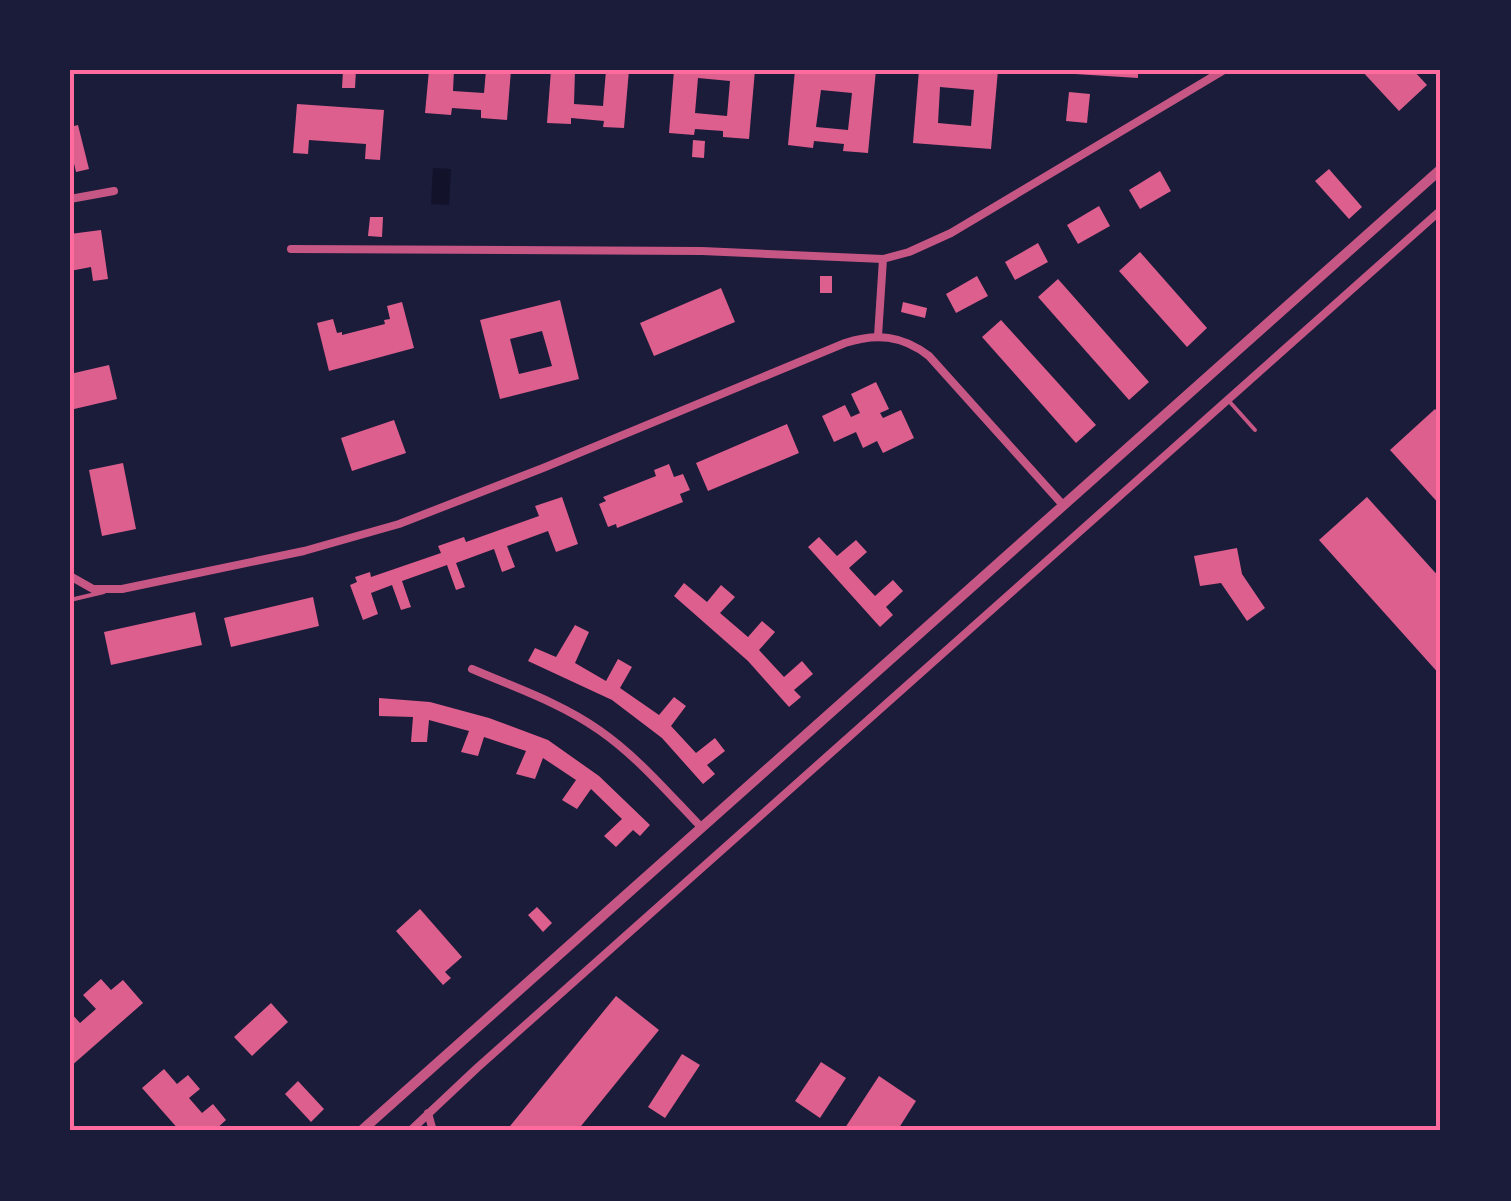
<svg xmlns="http://www.w3.org/2000/svg" width="1511" height="1201" font-family="Mulish,sans-serif">
<rect width="100%" height="100%" fill="#1b1b3a"/>
<path fill="#12122b" d="M 433,168 L 451,169 L 449,205 L 431,204 Z"/>
<g fill="#dd5f8e" fill-rule="evenodd">
<path d="M 343,70 L 356,70 L 355,88 L 342,88 Z"/>
<path d="M 429,70 L 454,70 L 453,91 L 484,93 L 486,70 L 511,70 L 507,120 L 481,118 L 481,110 L 452,108 L 451,115 L 425,113 Z"/>
<path d="M 551,70 L 575,70 L 574,104 L 603,106 L 606,70 L 629,70 L 624,128 L 603,127 L 604,121 L 571,118 L 571,124 L 547,123 Z"/>
<path d="M 674,70 L 755,70 L 749,139 L 723,137 L 723,131 L 695,129 L 694,135 L 669,133 ZM 698,78 L 730,81 L 727,116 L 695,113 Z"/>
<path d="M 795,70 L 852,72 L 852,70 L 876,70 L 868,153 L 843,151 L 844,144 L 814,141 L 813,148 L 788,145 ZM 821,90 L 852,93 L 848,130 L 816,127 Z"/>
<path d="M 919,70 L 998,70 L 991,149 L 913,143 ZM 940,87 L 974,90 L 971,126 L 938,123 Z"/>
<path d="M 1075,70 L 1138,70 L 1138,78 L 1075,74 Z"/>
<path d="M 1361,70 L 1413,70 L 1427,85 L 1399,111 Z"/>
<path d="M 1069,92 L 1090,94 L 1087,123 L 1066,121 Z"/>
<path d="M 297,104 L 384,110 L 380,160 L 365,159 L 366,144 L 309,140 L 308,154 L 293,153 Z"/>
<path d="M 78,125 L 89,169 L 76,172 L 73,159 L 70,159 L 70,127 Z"/>
<path d="M 693,140 L 705,141 L 704,158 L 692,157 Z"/>
<path d="M 1329,169 L 1362,207 L 1349,219 L 1315,181 Z"/>
<path d="M 1160,171 L 1171,191 L 1140,209 L 1129,190 Z"/>
<path d="M 1099,206 L 1110,226 L 1078,244 L 1067,225 Z"/>
<path d="M 370,217 L 383,217 L 382,237 L 368,236 Z"/>
<path d="M 101,230 L 108,279 L 93,281 L 91,267 L 70,271 L 70,234 Z"/>
<path d="M 1038,243 L 1048,262 L 1015,280 L 1005,262 Z"/>
<path d="M 1140,252 L 1207,328 L 1187,347 L 1119,271 Z"/>
<rect x="820" y="276" width="12" height="17"/>
<path d="M 977,276 L 988,296 L 956,313 L 946,294 Z"/>
<path d="M 1058,279 L 1149,382 L 1129,400 L 1038,297 Z"/>
<path d="M 721,288 L 735,322 L 654,356 L 640,323 Z"/>
<path d="M 560,300 L 579,379 L 500,399 L 480,320 ZM 542,331 L 552,366 L 519,374 L 510,339 Z"/>
<path d="M 402,302 L 414,348 L 329,371 L 317,323 L 333,319 L 337,333 L 342,332 L 342,335 L 385,324 L 384,320 L 390,319 L 387,306 Z"/>
<path d="M 903,302 L 927,308 L 925,318 L 901,312 Z"/>
<path d="M 1001,320 L 1096,425 L 1076,443 L 982,337 Z"/>
<path d="M 109,365 L 117,399 L 70,410 L 70,374 Z"/>
<path d="M 876,382 L 889,409 L 880,413 L 883,418 L 901,410 L 914,438 L 883,453 L 877,441 L 863,448 L 856,432 L 834,442 L 822,416 L 845,405 L 851,417 L 860,413 L 851,394 Z"/>
<path d="M 1435,409 L 1441,415 L 1441,506 L 1390,450 Z"/>
<path d="M 394,420 L 406,453 L 352,471 L 341,438 Z"/>
<path d="M 787,424 L 799,453 L 708,491 L 696,463 Z"/>
<path d="M 123,463 L 136,529 L 102,536 L 89,470 Z"/>
<path d="M 669,464 L 674,477 L 683,474 L 690,490 L 680,494 L 683,502 L 617,528 L 616,524 L 608,527 L 599,504 L 606,501 L 603,497 L 656,476 L 654,470 Z"/>
<path d="M 562,497 L 578,544 L 556,552 L 548,531 L 507,546 L 515,567 L 502,572 L 494,549 L 456,563 L 465,587 L 456,590 L 447,565 L 402,581 L 411,607 L 401,610 L 392,585 L 371,593 L 378,614 L 363,620 L 350,585 L 357,582 L 355,577 L 370,572 L 371,577 L 441,553 L 438,546 L 464,537 L 466,542 L 539,516 L 535,506 Z"/>
<path d="M 1367,497 L 1441,579 L 1441,676 L 1319,540 Z"/>
<path d="M 819,537 L 837,556 L 856,540 L 867,552 L 849,568 L 875,596 L 893,580 L 903,591 L 886,607 L 893,615 L 880,627 L 808,547 Z"/>
<path d="M 1237,548 L 1242,574 L 1265,608 L 1247,621 L 1221,583 L 1200,586 L 1194,556 Z"/>
<path d="M 684,583 L 707,602 L 721,585 L 735,597 L 720,613 L 748,637 L 762,621 L 775,632 L 759,650 L 784,677 L 802,661 L 813,674 L 794,690 L 801,697 L 789,707 L 748,661 L 674,596 Z"/>
<path d="M 313,597 L 319,626 L 231,647 L 224,618 Z"/>
<path d="M 195,612 L 202,645 L 111,665 L 104,632 Z"/>
<path d="M 575,625 L 589,632 L 575,663 L 606,681 L 618,659 L 632,667 L 620,688 L 659,715 L 674,697 L 686,706 L 671,726 L 696,753 L 715,738 L 725,751 L 707,765 L 715,774 L 703,784 L 662,738 L 612,700 L 528,661 L 535,648 L 556,657 Z"/>
<path d="M 379,698 L 430,702 L 489,718 L 548,740 L 599,776 L 650,825 L 640,836 L 633,830 L 616,847 L 604,836 L 622,819 L 591,789 L 577,809 L 562,800 L 576,780 L 543,758 L 535,779 L 516,774 L 526,751 L 484,737 L 478,756 L 461,752 L 469,731 L 429,720 L 427,742 L 411,742 L 413,717 L 379,716 Z"/>
<path d="M 537,907 L 552,923 L 543,932 L 528,915 Z"/>
<path d="M 420,909 L 462,957 L 445,972 L 451,978 L 443,985 L 396,931 Z"/>
<path d="M 101,979 L 111,990 L 123,980 L 143,1003 L 70,1067 L 70,1012 L 80,1023 L 96,1009 L 83,995 Z"/>
<path d="M 616,996 L 659,1030 L 577,1131 L 506,1131 Z"/>
<path d="M 271,1003 L 288,1022 L 252,1056 L 234,1037 Z"/>
<path d="M 682,1054 L 700,1065 L 665,1118 L 648,1107 Z"/>
<path d="M 821,1062 L 846,1078 L 820,1118 L 795,1101 Z"/>
<path d="M 164,1069 L 177,1084 L 188,1075 L 200,1089 L 189,1098 L 202,1113 L 213,1104 L 226,1120 L 214,1131 L 180,1131 L 142,1088 Z"/>
<path d="M 879,1076 L 916,1101 L 897,1131 L 843,1131 Z"/>
<path d="M 298,1081 L 324,1109 L 311,1122 L 285,1094 Z"/>
</g>
<g fill="none" stroke-linecap="round" stroke-linejoin="round">
<g stroke="#c65784" stroke-width="4">
<path d="M 1228,400 L 1255,430"/>
<path d="M 70,600 L 104,592"/>
</g>
<g stroke="#c65784" stroke-width="8">
<path d="M 70,199 L 114,191"/>
<path d="M 291,249 L 702,251 L 883,259"/>
<path d="M 878,336 L 883,259 L 909,252 L 951,233 L 1224,70"/>
<path d="M 70,576 L 93,589 L 122,589 L 304,551 L 399,524 L 543,468 L 845,343 C 876,333 902,335 929,356 L 1063,505"/>
<path d="M 472,669 C 514,687 561,703 599,730 C 638,757 669,794 702,828"/>
<path d="M 428,1113 L 433,1131"/>
<path d="M 410,1131 L 477,1068 L 1441,210"/>
</g>
<path stroke="#c65784" stroke-width="10" d="M 361,1131 L 1441,169"/>
</g>
<rect width="1511" height="1201" fill="none" stroke="#1b1b3a" stroke-width="145"/>
<rect x="72" y="72" width="1366" height="1056" fill="none" stroke="#ff6b9d" stroke-width="4"/>
</svg>
